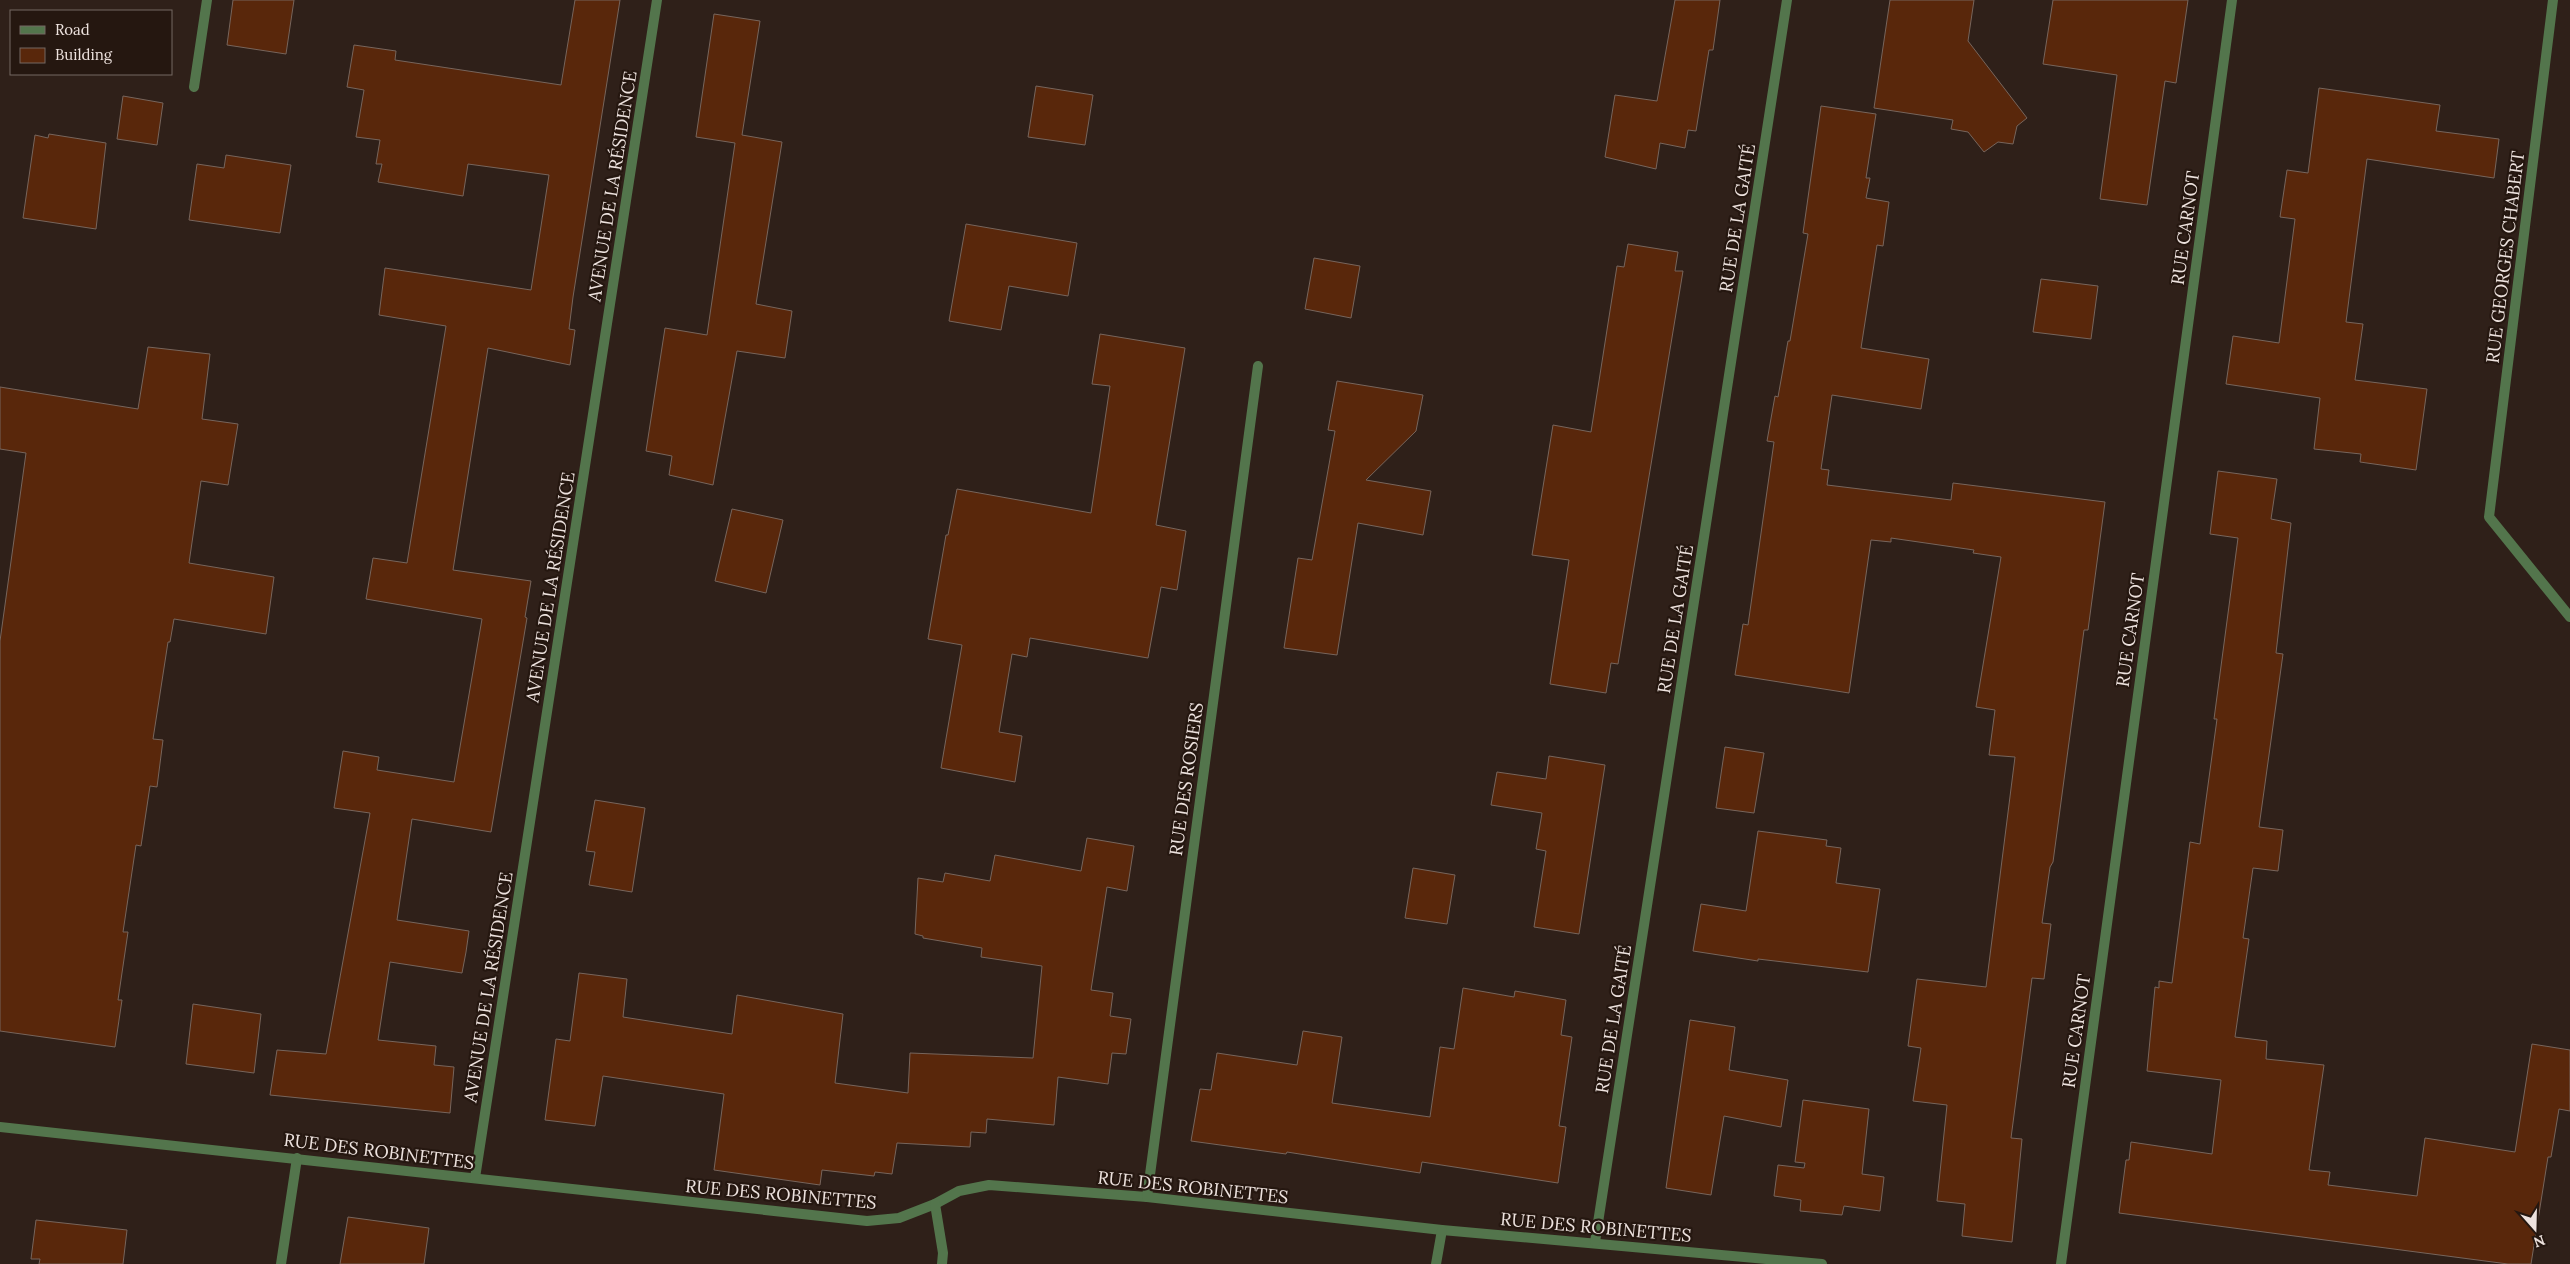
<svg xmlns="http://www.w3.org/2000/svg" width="2570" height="1264" font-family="Lora,serif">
<rect width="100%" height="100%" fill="#2f2019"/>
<g fill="#59270b" stroke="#77655c">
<path d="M 233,0 L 294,0 L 286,54 L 227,45 Z"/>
<path d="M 575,0 L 620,0 L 573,297 L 569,329 L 575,330 L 570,365 L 488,348 L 453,570 L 531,581 L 525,617 L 527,618 L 491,832 L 412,819 L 397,920 L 469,931 L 466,952 L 462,973 L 390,962 L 378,1040 L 436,1046 L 434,1065 L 454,1067 L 450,1113 L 270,1095 L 277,1050 L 326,1054 L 370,813 L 334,808 L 343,751 L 379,757 L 377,770 L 454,782 L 482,619 L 366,599 L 373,558 L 407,563 L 446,326 L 379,315 L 385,268 L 531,290 L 549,175 L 468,164 L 463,196 L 378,182 L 382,164 L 376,164 L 380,140 L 356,137 L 364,90 L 347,87 L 354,45 L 396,51 L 395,60 L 561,85 Z"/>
<path d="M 1675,0 L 1720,0 L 1713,50 L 1709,50 L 1696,131 L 1688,130 L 1685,148 L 1660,143 L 1656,169 L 1605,157 L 1615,95 L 1657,101 Z"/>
<path d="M 1890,0 L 1974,0 L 1968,41 L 2027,118 L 2017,126 L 2013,144 L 1998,142 L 1984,152 L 1968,132 L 1951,129 L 1953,120 L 1874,108 Z"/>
<path d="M 2053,0 L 2188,0 L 2176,83 L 2165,81 L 2147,205 L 2100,199 L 2117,75 L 2043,64 Z"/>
<path d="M 714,14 L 760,21 L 742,135 L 782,142 L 756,304 L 792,311 L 785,358 L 737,351 L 713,485 L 669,475 L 672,456 L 646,451 L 665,328 L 707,335 L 735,143 L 696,137 Z"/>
<path d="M 1036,86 L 1093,95 L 1085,145 L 1028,137 Z"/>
<path d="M 2319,88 L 2440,105 L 2436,131 L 2499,139 L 2494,178 L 2367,159 L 2346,322 L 2363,324 L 2355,380 L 2427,389 L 2416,470 L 2360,462 L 2361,454 L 2314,449 L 2320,398 L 2226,384 L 2233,336 L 2279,343 L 2295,219 L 2280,217 L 2287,170 L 2308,173 Z"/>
<path d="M 123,96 L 163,103 L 157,145 L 117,139 Z"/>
<path d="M 1821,106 L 1876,114 L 1866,178 L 1870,178 L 1866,198 L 1889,202 L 1883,246 L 1877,245 L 1861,348 L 1929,359 L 1921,409 L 1832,395 L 1821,469 L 1829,470 L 1827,485 L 1951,500 L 1953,483 L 2105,502 L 2088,630 L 2084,630 L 2053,862 L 2050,867 L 2042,923 L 2051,924 L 2044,979 L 2032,978 L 2011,1138 L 2022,1139 L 2012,1242 L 1962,1236 L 1965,1204 L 1937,1201 L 1947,1105 L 1913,1101 L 1921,1048 L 1908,1046 L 1917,979 L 1986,987 L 2015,757 L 1989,755 L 1995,710 L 1976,707 L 2001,557 L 1973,553 L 1974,550 L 1891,538 L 1891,542 L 1871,540 L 1849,693 L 1735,675 L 1743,624 L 1748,625 L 1774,442 L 1767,441 L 1775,396 L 1778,397 L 1788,341 L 1790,341 L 1808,234 L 1803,233 Z"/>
<path d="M 49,134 L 106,143 L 96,229 L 23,218 L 35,135 L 48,138 Z"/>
<path d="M 226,155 L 291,165 L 280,233 L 189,220 L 197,164 L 224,168 Z"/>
<path d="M 966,224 L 1077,243 L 1068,296 L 1009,286 L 1001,330 L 949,321 Z"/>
<path d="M 1628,244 L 1678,252 L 1675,271 L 1683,271 L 1618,664 L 1611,663 L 1606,693 L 1550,684 L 1569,560 L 1532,555 L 1553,425 L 1591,432 L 1617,266 L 1624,267 Z"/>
<path d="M 1314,258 L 1360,266 L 1351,318 L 1305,309 Z"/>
<path d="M 2041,279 L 2098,286 L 2091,339 L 2033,332 Z"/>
<path d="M 1100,334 L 1185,348 L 1156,525 L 1186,531 L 1177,590 L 1161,587 L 1148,658 L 1030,638 L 1027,657 L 1012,654 L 999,732 L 1022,736 L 1015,782 L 941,768 L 962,645 L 928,639 L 946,535 L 948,535 L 957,489 L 1091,513 L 1110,386 L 1092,384 Z"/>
<path d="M 148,347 L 210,354 L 202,419 L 238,424 L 228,485 L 201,481 L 189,563 L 274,577 L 266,634 L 174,619 L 170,642 L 168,642 L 153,739 L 163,740 L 157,787 L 150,786 L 141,846 L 136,845 L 123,932 L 128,932 L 118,1000 L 122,1000 L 115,1047 L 0,1031 L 0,641 L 26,453 L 0,449 L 0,387 L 138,409 Z"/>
<path d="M 1337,381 L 1423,395 L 1416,431 L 1366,480 L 1431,491 L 1423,535 L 1358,523 L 1337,655 L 1284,648 L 1298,558 L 1312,560 L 1335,431 L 1328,430 Z"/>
<path d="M 2218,471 L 2277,479 L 2271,519 L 2291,523 L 2276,653 L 2283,654 L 2259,827 L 2283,830 L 2278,871 L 2253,868 L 2243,938 L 2249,939 L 2235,1037 L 2267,1041 L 2266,1059 L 2324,1065 L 2309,1170 L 2330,1172 L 2328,1185 L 2417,1196 L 2425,1138 L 2515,1152 L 2532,1044 L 2570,1050 L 2570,1111 L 2559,1109 L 2551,1157 L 2548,1157 L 2531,1264 L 2508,1264 L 2119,1213 L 2126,1160 L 2129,1160 L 2131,1142 L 2212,1154 L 2221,1080 L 2147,1071 L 2155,987 L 2159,988 L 2159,981 L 2172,983 L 2190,842 L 2200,844 L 2217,719 L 2214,719 L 2238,538 L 2210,534 Z"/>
<path d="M 732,509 L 783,520 L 766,593 L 715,581 Z"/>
<path d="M 1725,747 L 1764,753 L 1754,813 L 1716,808 Z"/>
<path d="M 1549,756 L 1605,765 L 1579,934 L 1534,927 L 1546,851 L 1536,849 L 1542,813 L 1491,805 L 1497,772 L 1546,779 Z"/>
<path d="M 595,800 L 645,808 L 632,892 L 589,885 L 595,852 L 586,851 Z"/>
<path d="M 1758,831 L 1827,840 L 1826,846 L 1841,848 L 1836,883 L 1880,889 L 1868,972 L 1758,959 L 1758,961 L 1693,951 L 1701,904 L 1746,911 Z"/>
<path d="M 1087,838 L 1134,846 L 1127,891 L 1107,887 L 1091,990 L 1113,993 L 1110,1016 L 1131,1019 L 1126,1054 L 1112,1053 L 1108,1084 L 1058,1077 L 1054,1125 L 987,1119 L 986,1133 L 971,1132 L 970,1147 L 897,1143 L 892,1174 L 875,1172 L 874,1176 L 822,1170 L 820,1185 L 714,1170 L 724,1094 L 603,1076 L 595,1126 L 545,1120 L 556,1039 L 570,1041 L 579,973 L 627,979 L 623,1017 L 732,1034 L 737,995 L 843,1014 L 835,1083 L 908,1093 L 910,1053 L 1033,1058 L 1042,966 L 981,957 L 982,948 L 923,938 L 923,936 L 915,934 L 918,878 L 943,882 L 945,873 L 990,881 L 995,855 L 1081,871 Z"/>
<path d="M 1413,868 L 1455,875 L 1447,924 L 1405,918 Z"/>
<path d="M 1463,988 L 1514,997 L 1515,991 L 1566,1000 L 1561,1035 L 1572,1037 L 1559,1126 L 1566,1127 L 1558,1183 L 1422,1162 L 1420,1173 L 1287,1152 L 1286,1154 L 1191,1141 L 1200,1089 L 1211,1090 L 1217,1053 L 1297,1065 L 1303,1031 L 1342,1037 L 1332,1103 L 1430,1117 L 1440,1047 L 1454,1049 Z"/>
<path d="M 193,1004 L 261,1014 L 254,1073 L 186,1064 Z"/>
<path d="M 1690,1020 L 1735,1027 L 1729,1070 L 1788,1080 L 1781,1127 L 1724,1116 L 1711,1195 L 1666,1188 Z"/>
<path d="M 1803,1100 L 1869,1109 L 1862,1174 L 1884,1177 L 1880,1211 L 1844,1206 L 1842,1215 L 1800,1211 L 1801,1200 L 1774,1196 L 1778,1165 L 1804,1168 L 1805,1163 L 1795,1162 Z"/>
<path d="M 348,1217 L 429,1228 L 424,1264 L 340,1264 Z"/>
<path d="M 36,1220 L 127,1230 L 123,1264 L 39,1264 L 40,1259 L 31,1259 Z"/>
</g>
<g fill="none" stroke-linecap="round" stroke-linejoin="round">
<path stroke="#53754c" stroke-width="10" d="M 194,87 L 207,0"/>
<g stroke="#53754c" stroke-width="10">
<path d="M 2553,0 L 2489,517 L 2570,617"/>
<path d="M 0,1127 L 867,1221 L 899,1218 L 935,1204 L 959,1191 L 989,1185 L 1147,1197 L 1442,1230 L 1822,1264"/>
<path d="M 475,1178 L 657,0"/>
<path d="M 1147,1197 L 1258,366"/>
<path d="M 935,1204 L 943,1253 L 942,1264"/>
<path d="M 1595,1242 L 1787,0"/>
<path d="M 281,1264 L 297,1158"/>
<path d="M 1436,1264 L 1442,1230"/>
<path d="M 2061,1264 L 2232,0"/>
</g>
</g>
<g text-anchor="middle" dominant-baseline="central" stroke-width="4.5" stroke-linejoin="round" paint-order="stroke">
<g font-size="18" fill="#ede2de" stroke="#251710">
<text transform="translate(612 186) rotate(-81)">AVENUE DE LA RÉSIDENCE</text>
<text transform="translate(1737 218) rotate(-81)">RUE DE LA GAITÉ</text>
<text transform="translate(2185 228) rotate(-82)">RUE CARNOT</text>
<text transform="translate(2505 257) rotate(-83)">RUE GEORGES CHABERT</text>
<text transform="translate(550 587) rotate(-81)">AVENUE DE LA RÉSIDENCE</text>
<text transform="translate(1675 619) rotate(-81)">RUE DE LA GAITÉ</text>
<text transform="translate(2130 630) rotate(-82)">RUE CARNOT</text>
<text transform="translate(1186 779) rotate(-82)">RUE DES ROSIERS</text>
<text transform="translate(488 987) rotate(-81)">AVENUE DE LA RÉSIDENCE</text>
<text transform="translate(1613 1019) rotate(-81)">RUE DE LA GAITÉ</text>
<text transform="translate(2076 1031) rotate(-82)">RUE CARNOT</text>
<text transform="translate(379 1151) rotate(7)">RUE DES ROBINETTES</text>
<text transform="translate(1193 1187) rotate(6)">RUE DES ROBINETTES</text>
<text transform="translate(781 1194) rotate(5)">RUE DES ROBINETTES</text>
<text transform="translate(1596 1227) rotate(5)">RUE DES ROBINETTES</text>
</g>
</g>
<rect x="10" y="10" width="162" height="65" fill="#251710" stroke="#756862"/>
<rect x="20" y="26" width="25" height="8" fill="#53754c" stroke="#756862"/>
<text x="55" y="35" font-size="15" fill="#ede2de">Road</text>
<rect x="20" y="48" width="25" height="15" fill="#59270b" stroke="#756862"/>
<text x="55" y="60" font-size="15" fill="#ede2de">Building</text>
<g transform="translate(2535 1229) rotate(160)" stroke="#251710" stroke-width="4" paint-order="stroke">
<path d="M0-4L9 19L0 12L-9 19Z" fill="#ede2de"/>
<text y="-8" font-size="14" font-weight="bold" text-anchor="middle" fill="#ede2de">N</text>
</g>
</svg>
